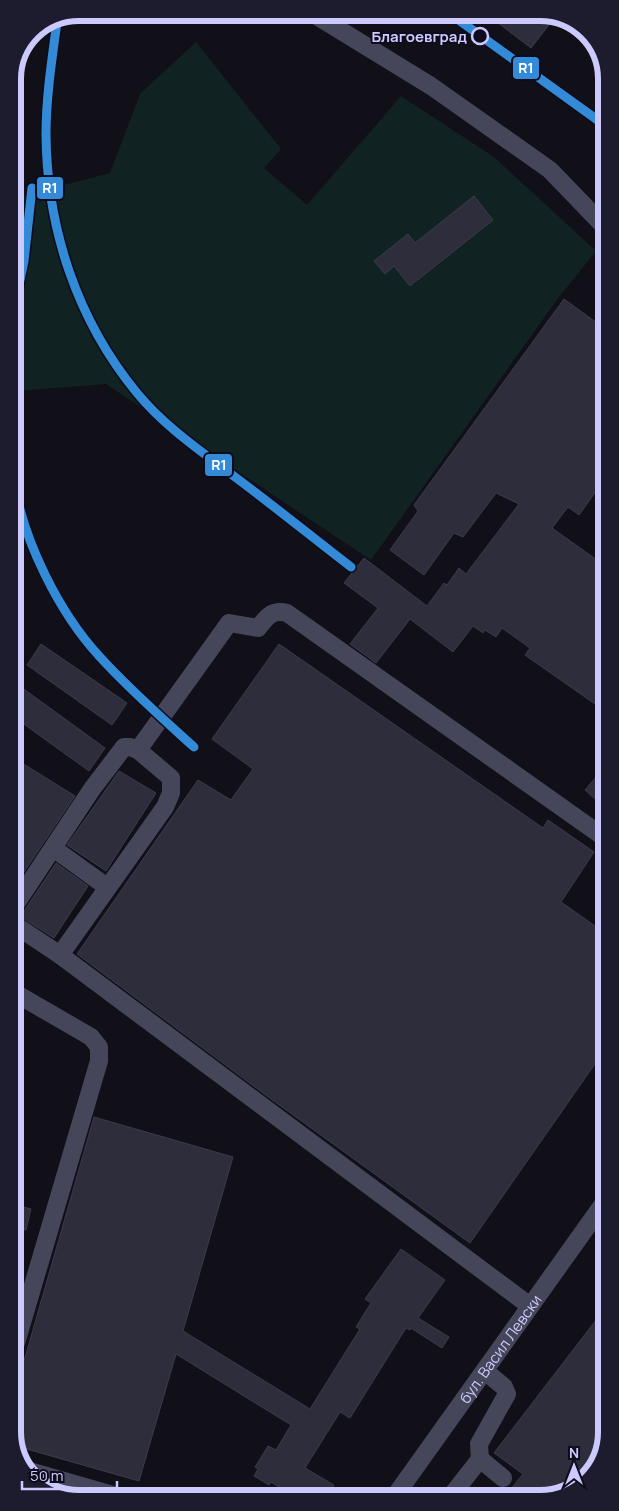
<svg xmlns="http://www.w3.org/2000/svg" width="619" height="1511" font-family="Manrope,sans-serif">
<rect width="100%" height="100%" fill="#111018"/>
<path fill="#102322" d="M 196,42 L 281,149 L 264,168 L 307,205 L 401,96 L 494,157 L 596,251 L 559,297 L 371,560 L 106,384 L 18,391 L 13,388 L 13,235 L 22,196 L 110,173 L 140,94 Z"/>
<g fill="#2e2d3b" stroke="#3c3a4c">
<path d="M 485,13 L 545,13 L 555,17 L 531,48 Z"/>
<path d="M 474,196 L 493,220 L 410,286 L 394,266 L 385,274 L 374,261 L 408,234 L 415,243 Z"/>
<path d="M 564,299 L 604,328 L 604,480 L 579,515 L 568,507 L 552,528 L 604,565 L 605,711 L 525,655 L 530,648 L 502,628 L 496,637 L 485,630 L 483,633 L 473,626 L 453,652 L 410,619 L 376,663 L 350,644 L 378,608 L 344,583 L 364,558 L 427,606 L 444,583 L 447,585 L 459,568 L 466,574 L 519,504 L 496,493 L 463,537 L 454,533 L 424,575 L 390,550 L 418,511 L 414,505 Z"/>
<path d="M 41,644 L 127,703 L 112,725 L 27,665 Z"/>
<path d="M 279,644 L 543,828 L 548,820 L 594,852 L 561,902 L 605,933 L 606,1048 L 470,1243 L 271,1099 L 77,954 L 198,780 L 231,800 L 253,769 L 212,739 Z"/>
<path d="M 14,682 L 105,748 L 89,771 L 14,717 Z"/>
<path d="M 14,758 L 75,796 L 20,878 L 15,875 Z"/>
<path d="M 119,771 L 156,793 L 106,871 L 67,845 Z"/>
<path d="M 597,776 L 605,783 L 605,808 L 585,790 Z"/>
<path d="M 56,863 L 88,886 L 54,938 L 18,915 L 24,911 Z"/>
<path d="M 94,1117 L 233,1157 L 183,1331 L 310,1409 L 360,1329 L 356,1327 L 371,1303 L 365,1299 L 401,1249 L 445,1280 L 418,1318 L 449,1337 L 442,1348 L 411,1328 L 410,1330 L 406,1328 L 350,1418 L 340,1412 L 305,1468 L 334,1485 L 327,1497 L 295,1497 L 271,1482 L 269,1485 L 254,1476 L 258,1469 L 255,1467 L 268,1446 L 276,1450 L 291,1425 L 176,1354 L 139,1481 L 16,1446 L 16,1389 Z"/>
<path d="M 15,1205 L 31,1209 L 26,1230 L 15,1227 Z"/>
<path d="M 606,1307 L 606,1432 L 593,1472 L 561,1495 L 506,1495 L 523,1474 L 494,1453 Z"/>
</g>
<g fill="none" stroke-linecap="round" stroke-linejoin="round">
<g stroke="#454659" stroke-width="18">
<path d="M 312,13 L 431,86 L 550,170 L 603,225"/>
<path d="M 53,848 L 107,887"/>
<path d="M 15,905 L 92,789 L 124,747 L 130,747 L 138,750"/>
<path d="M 15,925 L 60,955"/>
<path d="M 15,993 L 91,1037 L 99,1047 L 99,1061 L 16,1343"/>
<path d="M 530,1306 L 60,955 L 165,807 L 171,793 L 171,778 L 138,750 L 229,623 L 258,628 C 267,617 272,609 287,613 L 605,838"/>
<path d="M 485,1371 L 504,1387 L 507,1394 L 479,1444 L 480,1459 L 503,1478"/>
<path d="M 29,1471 L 123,1498"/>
<path id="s1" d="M 395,1496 L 606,1200"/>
<path d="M 451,1496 L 480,1459"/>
</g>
<defs>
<g id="rail-1">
<path d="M 449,13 L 603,124"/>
<path d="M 57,22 C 52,59 46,97 46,135 C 47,229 77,320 137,393 C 165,427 201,451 235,477 C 274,506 312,537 351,567"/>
<path d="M 13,313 L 24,261 L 32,188"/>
<path d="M 14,481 C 23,540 59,613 100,657 C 129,689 162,718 194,747"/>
</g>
</defs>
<use href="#rail-1" stroke="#0e0c1c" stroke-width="12"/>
<use href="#rail-1" stroke="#338bd7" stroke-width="9"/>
</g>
<circle fill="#0e0c1c" stroke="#cccafc" stroke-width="2.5" cx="480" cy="36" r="8"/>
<g text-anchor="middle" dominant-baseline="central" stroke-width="4" stroke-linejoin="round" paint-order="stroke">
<g font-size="15" font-weight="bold" fill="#cccafc" stroke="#0e0c1c" text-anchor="end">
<text x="467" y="36">Благоевград</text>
</g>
<g font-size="15" fill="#cccafc" stroke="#0e0c1c">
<text stroke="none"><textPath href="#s1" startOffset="181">бул. Васил Левски</textPath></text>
</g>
</g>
<path d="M0 0H619V1511H0ZM79 21H540A58 58 0 0 1 598 79V1432A58 58 0 0 1 540 1490H79A58 58 0 0 1 21 1432V79A58 58 0 0 1 79 21Z" fill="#1d1b2e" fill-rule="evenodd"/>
<path fill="none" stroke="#cccafc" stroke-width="6" d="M79 21H540A58 58 0 0 1 598 79V1432A58 58 0 0 1 540 1490H79A58 58 0 0 1 21 1432V79A58 58 0 0 1 79 21Z"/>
<g stroke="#0e0c1c" stroke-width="2">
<rect x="512" y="56" width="28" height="24" rx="5" fill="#338bd7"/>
<rect x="36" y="176" width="28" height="24" rx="5" fill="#338bd7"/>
<rect x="204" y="453" width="29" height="24" rx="5" fill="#338bd7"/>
</g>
<g font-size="14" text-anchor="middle" font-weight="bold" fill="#fff">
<text x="526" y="73">R1</text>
<text x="50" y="193">R1</text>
<text x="219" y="470">R1</text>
</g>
<g transform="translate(574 1466)" stroke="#0e0c1c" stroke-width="4" paint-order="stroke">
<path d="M0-4L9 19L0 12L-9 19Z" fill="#cccafc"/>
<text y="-8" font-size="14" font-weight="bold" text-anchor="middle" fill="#cccafc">N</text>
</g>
<path d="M22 1481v8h95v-8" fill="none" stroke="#cccafc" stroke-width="2.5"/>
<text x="30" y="1481" font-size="15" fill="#cccafc" stroke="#0e0c1c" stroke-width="4" paint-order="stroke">50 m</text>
</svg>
